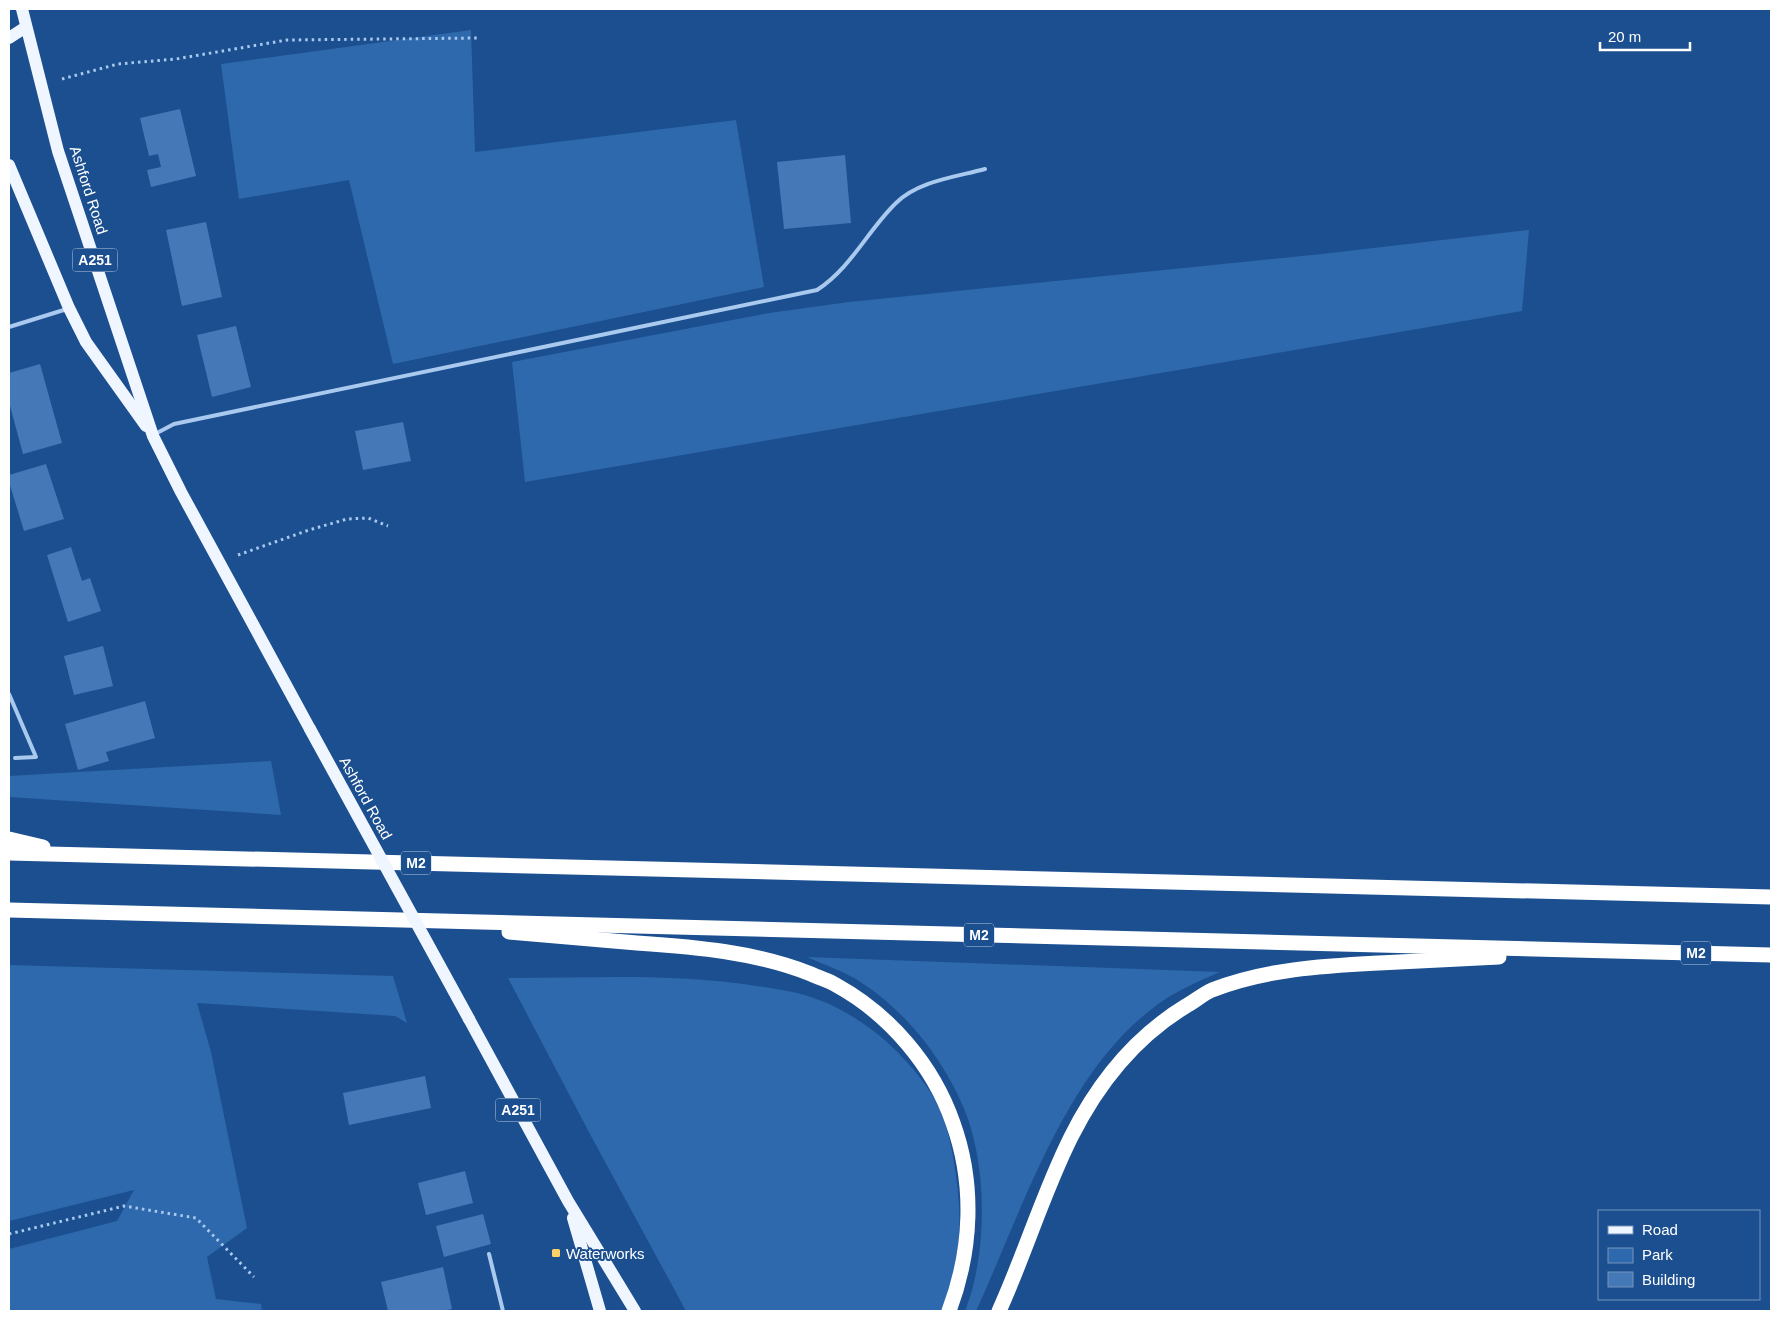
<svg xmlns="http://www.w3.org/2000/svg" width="1780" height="1320" font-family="Helvetica,sans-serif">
<rect width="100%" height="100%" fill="#1b4f8f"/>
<g fill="#2e69ad">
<path d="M 471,30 L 475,152 L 736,120 L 764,287 L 393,364 L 349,180 L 239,199 L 221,64 Z"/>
<path d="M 1529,230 L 1522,311 L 525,482 L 512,362 L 769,313 L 849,302 L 1322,254 Z"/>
<path d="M 271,761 L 281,815 L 9,797 L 9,776 Z"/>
<path d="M 807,957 L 1220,972 C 1197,982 1173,992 1153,1008 C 1063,1076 1022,1212 976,1311 L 965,1311 C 988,1254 988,1161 962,1104 C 941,1056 906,1012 862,983 C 846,972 825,965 807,957 Z"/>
<path d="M 9,965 L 393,976 L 407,1023 L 395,1016 L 197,1003 L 211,1052 L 247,1228 L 207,1257 L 216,1299 L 261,1304 L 262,1311 L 9,1311 L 9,1249 L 117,1221 L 134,1190 L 9,1221 Z"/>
<path d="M 508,978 C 591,978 675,973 757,986 C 777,989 800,992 819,1000 C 849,1011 881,1034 902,1057 C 932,1088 946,1114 953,1156 C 963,1216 963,1254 941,1311 L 686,1311 L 591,1136 Z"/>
</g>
<g fill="#4478b7">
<path d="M 180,109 L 196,176 L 151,187 L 147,170 L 161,167 L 158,154 L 149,156 L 140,118 Z"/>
<path d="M 845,155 L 851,223 L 784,229 L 777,162 Z"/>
<path d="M 206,222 L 222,297 L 182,306 L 166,230 Z"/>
<path d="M 236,326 L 251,387 L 212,397 L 197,335 Z"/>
<path d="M 40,364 L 62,443 L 23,454 L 9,402 L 9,373 Z"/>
<path d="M 403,422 L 411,461 L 363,470 L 355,431 Z"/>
<path d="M 46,464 L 64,519 L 24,531 L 9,482 L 9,475 Z"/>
<path d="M 71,547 L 82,581 L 90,578 L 101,611 L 68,622 L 47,555 Z"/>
<path d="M 103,646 L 113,686 L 74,695 L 64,656 Z"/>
<path d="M 145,701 L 155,738 L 106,752 L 109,761 L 78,770 L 65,724 Z"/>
<path d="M 425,1076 L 431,1108 L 349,1125 L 343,1093 Z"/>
<path d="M 465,1171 L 473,1203 L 426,1215 L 418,1183 Z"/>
<path d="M 483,1214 L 491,1244 L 444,1257 L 436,1226 Z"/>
<path d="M 443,1267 L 452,1309 L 442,1311 L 388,1311 L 381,1282 Z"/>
</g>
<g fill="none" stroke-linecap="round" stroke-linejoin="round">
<g stroke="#a9c9ee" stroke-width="3" stroke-dasharray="2.5 4" stroke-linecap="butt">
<path d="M 62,79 L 118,64 L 176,59 L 287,40 L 478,38"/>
<path d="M 238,555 L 309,530 L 347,519 L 368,518 L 388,526"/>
<path d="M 9,1234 L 124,1206 L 196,1218 L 254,1277"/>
</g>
<g stroke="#a9c9ee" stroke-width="4">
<path d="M 9,327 L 67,309"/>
<path d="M 155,434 L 174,424 L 817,290 C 851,268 868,230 896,203 C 918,181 956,177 985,169"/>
<path d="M 9,694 L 36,757 L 15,758"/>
<path d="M 489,1254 L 503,1311"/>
</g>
<g stroke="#f0f6ff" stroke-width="12">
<path d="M 22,9 L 58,151 L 153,436 L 181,492 L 310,729"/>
<path d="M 9,38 L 26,27"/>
<path d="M 9,165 L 69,308 L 86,342 L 146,426"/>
<path d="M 469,1019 L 568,1201 L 635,1311"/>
<path d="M 573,1218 L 600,1311"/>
</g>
<g stroke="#fff" stroke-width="15">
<path d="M 9,839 L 43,847"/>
<path d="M 9,853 L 1771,897"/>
<path d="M 9,910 L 1771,955"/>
<path d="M 509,932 C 552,936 595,939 637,943 C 696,947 756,952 811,974 C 819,978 828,980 836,985 C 889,1014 933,1065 953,1123 C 975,1184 972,1250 949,1311"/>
<path d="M 999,1311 C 1025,1254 1043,1193 1071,1137 C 1098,1083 1135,1037 1186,1006 C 1195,1001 1203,994 1212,990 C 1265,969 1323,966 1379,963 C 1419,961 1459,959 1499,957"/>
</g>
<path stroke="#f0f6ff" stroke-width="12" d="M 310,729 L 469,1019"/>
</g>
<rect fill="#ffd166" stroke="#1b4f8f" stroke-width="2" x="551" y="1248" width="10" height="10" rx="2.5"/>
<g text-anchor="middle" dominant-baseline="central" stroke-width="4" stroke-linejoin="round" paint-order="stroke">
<g fill="#1b4f8f" stroke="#bbcadd" stroke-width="1">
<rect x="72.5" y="248.5" width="45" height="23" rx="4"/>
<rect x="401" y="851.5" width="30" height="23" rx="4"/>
<rect x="964" y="923.5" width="30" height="23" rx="4"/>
<rect x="1681" y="941.5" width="30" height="23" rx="4"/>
<rect x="495.5" y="1098.5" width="45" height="23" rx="4"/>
</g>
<g font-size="14" font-weight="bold" fill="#fff">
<text x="95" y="260">A251</text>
<text x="416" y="863">M2</text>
<text x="979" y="935">M2</text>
<text x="1696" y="953">M2</text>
<text x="518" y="1110">A251</text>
</g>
<g font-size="15" fill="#fff" stroke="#1b4f8f">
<text transform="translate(89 190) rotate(72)">Ashford Road</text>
<text transform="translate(366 798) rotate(61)">Ashford Road</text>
</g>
<g font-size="15" fill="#fff" stroke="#1b4f8f" text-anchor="start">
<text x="566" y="1253">Waterworks</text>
</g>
</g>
<rect width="1780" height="1320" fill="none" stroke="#ffffff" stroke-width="20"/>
<rect x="1598" y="1210" width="162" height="90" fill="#1b4f8f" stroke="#7695bc"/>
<rect x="1608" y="1226" width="25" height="8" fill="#f0f6ff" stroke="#7695bc"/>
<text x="1642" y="1235" font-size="15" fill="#ffffff">Road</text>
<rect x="1608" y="1248" width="25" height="15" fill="#2e69ad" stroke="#7695bc"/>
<text x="1642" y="1260" font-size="15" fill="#ffffff">Park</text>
<rect x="1608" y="1272" width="25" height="15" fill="#4478b7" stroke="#7695bc"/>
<text x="1642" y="1285" font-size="15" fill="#ffffff">Building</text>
<path d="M1600 42v8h90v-8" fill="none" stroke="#ffffff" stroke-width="2.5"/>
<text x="1608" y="42" font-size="15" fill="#ffffff" stroke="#1b4f8f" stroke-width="4" paint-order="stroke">20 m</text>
</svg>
